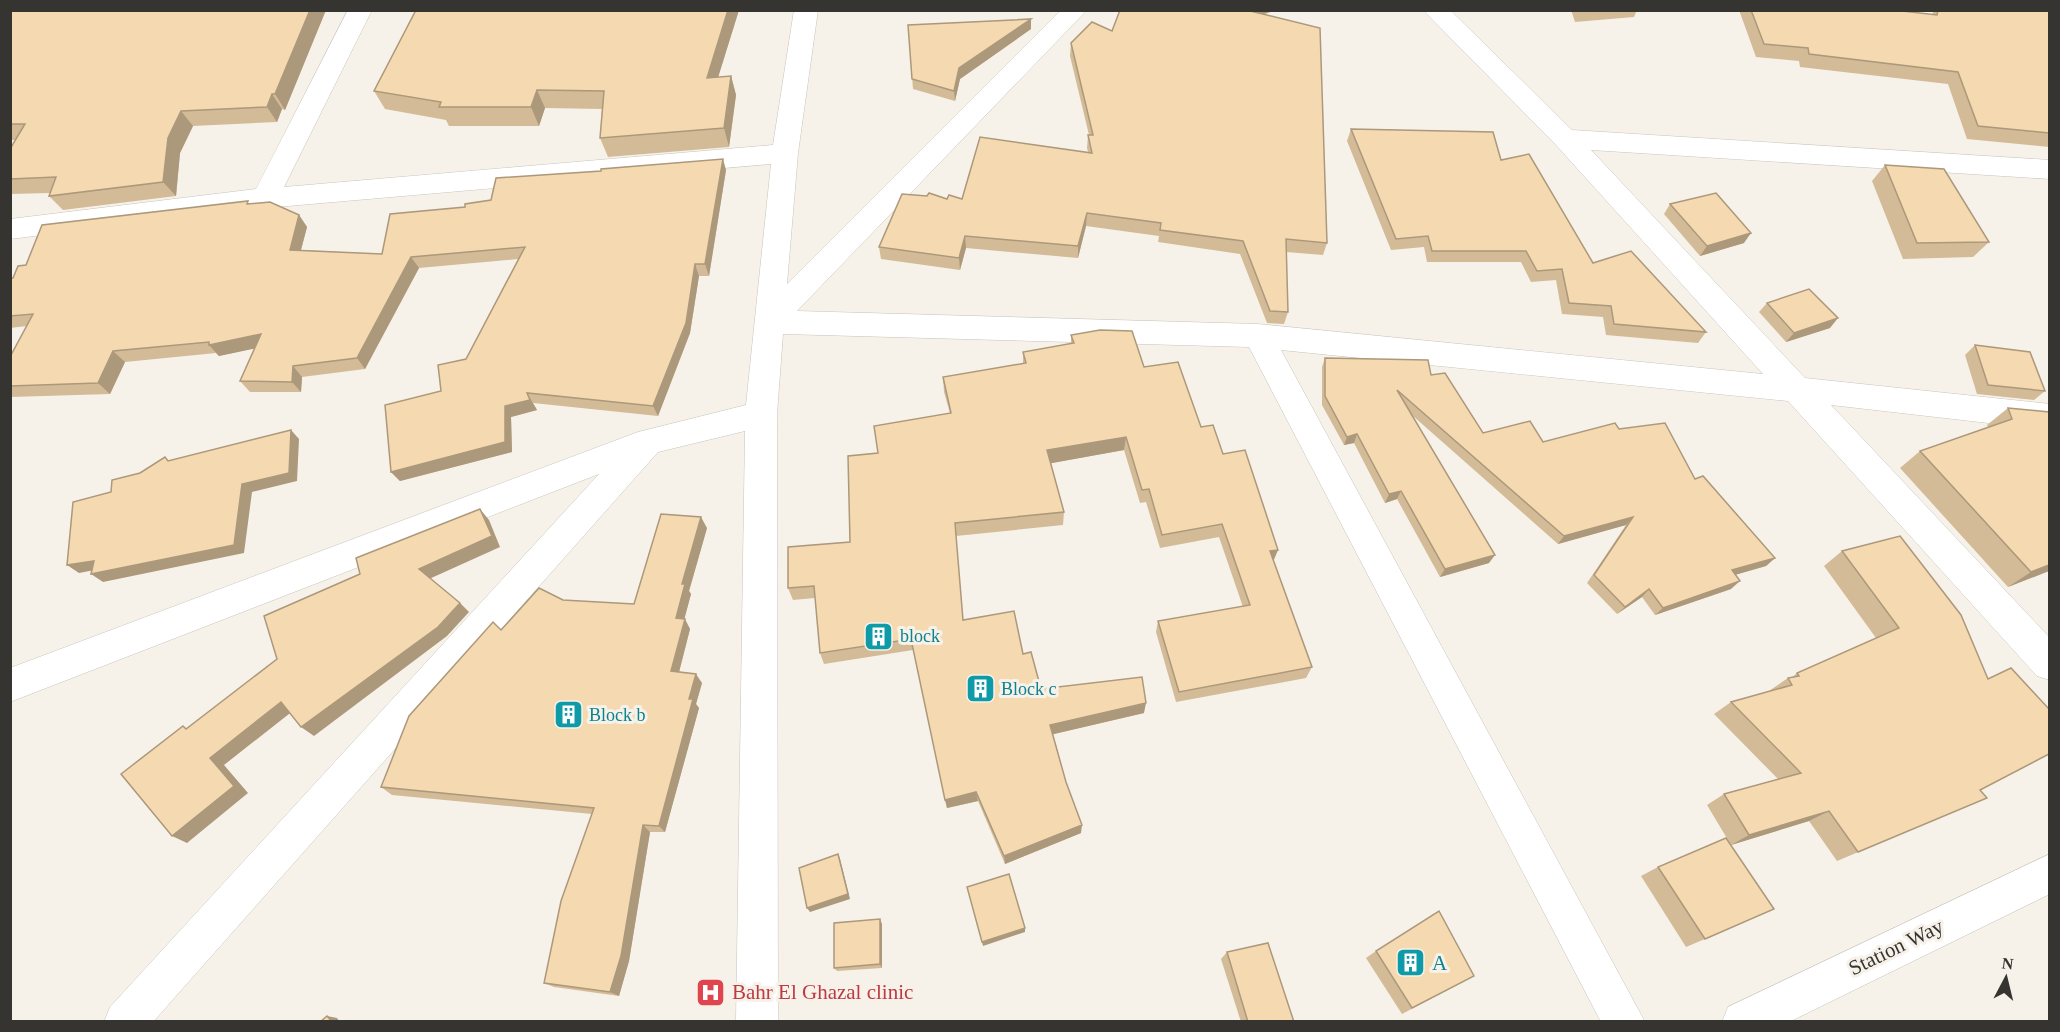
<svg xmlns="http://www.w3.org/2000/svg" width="2060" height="1032" font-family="'Times New Roman',serif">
<rect width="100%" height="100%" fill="#f7f2e9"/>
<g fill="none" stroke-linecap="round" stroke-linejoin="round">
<defs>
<path id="minor" d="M 348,10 L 372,10 L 284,187 L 773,145 L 794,10 L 818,10 L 798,153 L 787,284 L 1061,10 L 1087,10 L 797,311 L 1258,324 L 1763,374 L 1556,145 L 1423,10 L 1450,10 L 1572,130 L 2050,160 L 2050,179 L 1591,150 L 1805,378 L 2050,404 L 2050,430 L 1831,405 L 2050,638 L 2050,680 L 2037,676 L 1788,401 L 1281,350 L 1645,1022 L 1601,1022 L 1249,347 L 783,334 L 777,414 L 778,1022 L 736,1022 L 745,431 L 658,452 L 153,1022 L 104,1022 L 110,1007 L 599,474 L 10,702 L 10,668 L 638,432 L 746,405 L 771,164 L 265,208 L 10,239 L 10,219 L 256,189 Z"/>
<path id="secondary" d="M 2050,854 L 2050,894 L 1789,1022 L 1722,1022 L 1728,1007 Z"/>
</defs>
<use href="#minor" stroke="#c8c3bb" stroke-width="1"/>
<use href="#secondary" stroke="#c8c3bb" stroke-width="1"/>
<use href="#minor" fill="#fff" fill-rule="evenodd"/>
<use href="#secondary" fill="#fff" fill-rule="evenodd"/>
</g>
<g fill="#d3bb97">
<path d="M 10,10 L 326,10 L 285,110 L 282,109 L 277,122 L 193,126 L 180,153 L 176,196 L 63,210 L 49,196 L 50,193 L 10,194 L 10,149 L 16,140 L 10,140 Z"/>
<path d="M 416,10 L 739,10 L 718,77 L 731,76 L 736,95 L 729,147 L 608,157 L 600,138 L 602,109 L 545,108 L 539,126 L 449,126 L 446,120 L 385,109 L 374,91 Z"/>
<path d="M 1120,10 L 1276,10 L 1263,15 L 1327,243 L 1323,255 L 1286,252 L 1288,312 L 1284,324 L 1267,323 L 1240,254 L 1158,242 L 1159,236 L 1086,226 L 1078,258 L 966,248 L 960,270 L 881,259 L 879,247 L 962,199 L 1088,152 L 1087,148 L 1088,135 L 1089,135 L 1070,56 L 1071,43 L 1112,31 Z"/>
<path d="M 1571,10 L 1637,10 L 1634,17 L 1575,22 Z"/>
<path d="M 1739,10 L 1893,10 L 1932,15 L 1934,10 L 2049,10 L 2049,147 L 1967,139 L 1948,84 L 1800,67 L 1799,61 L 1756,57 Z"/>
<path d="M 908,25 L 1031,29 L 960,79 L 955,101 L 913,89 Z"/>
<path d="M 1351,129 L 1501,160 L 1593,263 L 1706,332 L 1698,343 L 1606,335 L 1603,317 L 1562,314 L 1556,280 L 1531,282 L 1521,262 L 1427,262 L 1424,247 L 1391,250 L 1347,141 Z"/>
<path d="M 1885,165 L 1989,242 L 1973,257 L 1903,259 L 1872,181 Z"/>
<path d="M 726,170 L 709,276 L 699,276 L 690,333 L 658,416 L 533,403 L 537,410 L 511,417 L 512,452 L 400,481 L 391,472 L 441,391 L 466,359 L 518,259 L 419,268 L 365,369 L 302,377 L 301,392 L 250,392 L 240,381 L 255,348 L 219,356 L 216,353 L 125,362 L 110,394 L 10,397 L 10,357 L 27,326 L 10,328 L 10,278 L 13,278 L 26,265 L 250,203 L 299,215 L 307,227 L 301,250 L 382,254 L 465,207 Z"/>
<path d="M 1670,204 L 1744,243 L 1700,256 L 1664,214 Z"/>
<path d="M 1767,303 L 1830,328 L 1786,342 L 1759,312 Z"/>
<path d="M 1071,335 L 1144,367 L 1201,427 L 1223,454 L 1274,562 L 1312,667 L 1306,678 L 1176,702 L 1156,632 L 1158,621 L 1243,607 L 1219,537 L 1160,548 L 1146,502 L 1140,503 L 1124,450 L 1051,463 L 1064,512 L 1063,525 L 956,536 L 963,620 L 1023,654 L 1041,689 L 1144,713 L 1053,734 L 1066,782 L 1081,833 L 1005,864 L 978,801 L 947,808 L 913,650 L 824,664 L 820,653 L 815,598 L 793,600 L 788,588 L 850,542 L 878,453 L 950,413 L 944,392 L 943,377 L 1023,364 L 1023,352 L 1071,344 Z"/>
<path d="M 1975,345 L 2045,391 L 2034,400 L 1977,394 L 1965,355 Z"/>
<path d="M 1325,358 L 1431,375 L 1483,433 L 1543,442 L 1619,429 L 1695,479 L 1775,558 L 1766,566 L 1735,575 L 1731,589 L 1655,615 L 1642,597 L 1617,614 L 1587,583 L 1626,525 L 1558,544 L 1413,416 L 1489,563 L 1440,577 L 1397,499 L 1385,503 L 1354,443 L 1344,445 L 1322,405 L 1322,367 Z"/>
<path d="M 2008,408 L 2049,412 L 2049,571 L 2008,587 L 1900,468 L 1920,451 L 1988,427 L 1987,425 Z"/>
<path d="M 707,528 L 689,591 L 691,594 L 684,619 L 690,629 L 679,672 L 702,683 L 696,704 L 699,708 L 665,832 L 650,832 L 629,961 L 619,996 L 554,987 L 544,983 L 592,814 L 392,795 L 381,787 L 501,630 L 634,604 Z"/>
<path d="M 1900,536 L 1980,790 L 1987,798 L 1837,861 L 1809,821 L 1731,845 L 1707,805 L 1724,794 L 1778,779 L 1714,714 L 1731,702 L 1769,691 L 1788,678 L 1791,678 L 1797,673 L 1876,638 L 1824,566 L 1842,551 Z"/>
<path d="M 1658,867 L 1705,939 L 1686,947 L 1641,876 Z"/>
<path d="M 882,924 L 882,968 L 837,971 L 834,968 Z"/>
<path d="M 1376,951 L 1474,976 L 1402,1014 L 1366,958 Z"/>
<path d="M 1227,952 L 1294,1022 L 1241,1022 L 1221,959 Z"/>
</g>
<g fill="#ac987b">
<path d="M 310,10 L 326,10 L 285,110 L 275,94 Z"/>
<path d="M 728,10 L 739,10 L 712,97 L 707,78 Z"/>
<path d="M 1240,10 L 1276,10 L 1238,22 Z"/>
<path d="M 1031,19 L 1031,29 L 960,79 L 955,101 L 954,91 L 959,68 Z"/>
<path d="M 731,76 L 736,95 L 729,147 L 724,128 Z"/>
<path d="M 537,90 L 545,108 L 539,126 L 531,107 Z"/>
<path d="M 272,94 L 282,109 L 277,122 L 267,107 Z"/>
<path d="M 181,111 L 193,126 L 180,153 L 176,196 L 163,182 L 168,138 Z"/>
<path d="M 723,159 L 726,170 L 709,276 L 705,264 Z"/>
<path d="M 1087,213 L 1086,226 L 1078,258 L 1078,246 Z"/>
<path d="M 299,215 L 307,227 L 298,261 L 290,250 Z"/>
<path d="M 1751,233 L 1744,243 L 1700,256 L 1707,246 Z"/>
<path d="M 965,236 L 966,248 L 960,270 L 959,258 Z"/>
<path d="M 411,257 L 419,268 L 365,369 L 357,358 Z"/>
<path d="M 695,264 L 699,276 L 690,333 L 658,416 L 653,406 Z"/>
<path d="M 1838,318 L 1830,328 L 1786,342 L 1794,333 Z"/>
<path d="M 261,334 L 271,345 L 219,356 L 209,345 Z"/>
<path d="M 113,351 L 125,362 L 110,394 L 98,383 Z"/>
<path d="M 293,366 L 302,377 L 301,392 L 292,382 Z"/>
<path d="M 527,393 L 537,410 L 511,417 L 512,452 L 400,481 L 391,472 Z"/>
<path d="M 291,430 L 299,439 L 297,481 L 252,492 L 244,553 L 103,582 L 91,574 L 242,484 Z"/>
<path d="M 1357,434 L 1354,443 L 1344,445 L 1347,437 Z"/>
<path d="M 1126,437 L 1124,450 L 1047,464 L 1047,450 Z"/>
<path d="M 1401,491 L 1397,499 L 1385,503 L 1389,494 Z"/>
<path d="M 480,509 L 489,520 L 500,547 L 429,579 L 419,569 Z"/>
<path d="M 701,517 L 707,528 L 689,591 L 691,594 L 682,628 L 676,618 L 682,584 Z"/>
<path d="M 1633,517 L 1626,525 L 1558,544 L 1564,536 Z"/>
<path d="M 1278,550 L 1273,562 L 1270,551 Z"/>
<path d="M 1495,555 L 1489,563 L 1440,577 L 1445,569 Z"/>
<path d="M 1775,558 L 1766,566 L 1724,578 L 1732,570 Z"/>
<path d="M 94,561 L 105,568 L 79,573 L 67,565 Z"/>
<path d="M 2049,565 L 2049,571 L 2008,587 L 2031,572 Z"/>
<path d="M 1740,581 L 1731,589 L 1655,615 L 1663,608 Z"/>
<path d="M 1649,589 L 1642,597 L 1617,614 L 1625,607 Z"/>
<path d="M 460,603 L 469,612 L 447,636 L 314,736 L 301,727 Z"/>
<path d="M 685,619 L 690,629 L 677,680 L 671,671 Z"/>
<path d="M 696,674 L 702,683 L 696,704 L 699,708 L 665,832 L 659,826 L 689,699 Z"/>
<path d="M 281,702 L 294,710 L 224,765 L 248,793 L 187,843 L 172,836 L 210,758 Z"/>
<path d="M 1146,703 L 1144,713 L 1050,735 L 1050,725 Z"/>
<path d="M 976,792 L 978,801 L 947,808 L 945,800 Z"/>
<path d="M 1829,811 L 1809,821 L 1731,845 L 1749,835 Z"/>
<path d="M 643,825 L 650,832 L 629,961 L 619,996 L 610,992 Z"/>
<path d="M 1082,825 L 1081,833 L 1005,864 L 1004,856 Z"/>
<path d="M 838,854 L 840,859 L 850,899 L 810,912 L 807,908 Z"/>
<path d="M 880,919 L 882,924 L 882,968 L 880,964 Z"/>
<path d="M 1025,928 L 1025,932 L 983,946 L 982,942 Z"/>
<path d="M 327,1016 L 337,1018 L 340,1022 L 332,1022 Z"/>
</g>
<g fill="#f5d9b0" stroke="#ac987b" stroke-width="1.5">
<path d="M 10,10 L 310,10 L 275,94 L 272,94 L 267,107 L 181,111 L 168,138 L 163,182 L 49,196 L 56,177 L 10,179 L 10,149 L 25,124 L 10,124 Z"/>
<path d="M 416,10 L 728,10 L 707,78 L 731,76 L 724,128 L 600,138 L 604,91 L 537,90 L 531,107 L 439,107 L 441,102 L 374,91 Z"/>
<path d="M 1120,10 L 1246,10 L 1320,28 L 1327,243 L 1286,239 L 1288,312 L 1270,311 L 1243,241 L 1160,230 L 1161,223 L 1087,213 L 1078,246 L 965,236 L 959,258 L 879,247 L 902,194 L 927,196 L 929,193 L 947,199 L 949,195 L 962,199 L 980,137 L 1092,153 L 1088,135 L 1093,135 L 1071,43 L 1092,22 L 1112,31 Z"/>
<path d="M 1751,10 L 1893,10 L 1937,15 L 1938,10 L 2049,10 L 2049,133 L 1978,126 L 1958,72 L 1809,54 L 1808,48 L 1764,44 Z"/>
<path d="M 1031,19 L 959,68 L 954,91 L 912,79 L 908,25 Z"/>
<path d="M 1351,129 L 1493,132 L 1501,160 L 1529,154 L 1593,263 L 1631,251 L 1706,332 L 1614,324 L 1611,306 L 1569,303 L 1562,269 L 1537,271 L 1526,251 L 1432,251 L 1428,236 L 1396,239 Z"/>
<path d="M 723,159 L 705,264 L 695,264 L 686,323 L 653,406 L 527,393 L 530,400 L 505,406 L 505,442 L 391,472 L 385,405 L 441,391 L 438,365 L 466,359 L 525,247 L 411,257 L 357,358 L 293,366 L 292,382 L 240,381 L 261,334 L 209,345 L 209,342 L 113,351 L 98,383 L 10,386 L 10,357 L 33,314 L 10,316 L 10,278 L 13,278 L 18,266 L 26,265 L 42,225 L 248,201 L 247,204 L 270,202 L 299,215 L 290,250 L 382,254 L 390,214 L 465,207 L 465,204 L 491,200 L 496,178 L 601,171 L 601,169 Z"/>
<path d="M 1885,165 L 1944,169 L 1989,242 L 1917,243 Z"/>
<path d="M 1716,193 L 1751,233 L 1707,246 L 1670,204 Z"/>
<path d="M 1809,289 L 1838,318 L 1794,333 L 1767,303 Z"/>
<path d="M 1100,330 L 1132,331 L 1144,367 L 1178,362 L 1201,427 L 1213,425 L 1223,454 L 1245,450 L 1278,550 L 1270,551 L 1312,667 L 1179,692 L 1158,621 L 1250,605 L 1222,524 L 1162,535 L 1149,489 L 1142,490 L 1126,437 L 1047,450 L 1064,512 L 955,523 L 963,620 L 1014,611 L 1023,654 L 1031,652 L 1041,689 L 1142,677 L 1146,703 L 1050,725 L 1066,782 L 1082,825 L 1004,856 L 976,792 L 945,800 L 911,639 L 820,653 L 814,586 L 788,588 L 788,547 L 850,542 L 848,456 L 878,453 L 874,426 L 951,413 L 943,377 L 1026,363 L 1023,352 L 1074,343 L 1071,335 Z"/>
<path d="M 1975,345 L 2030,352 L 2045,391 L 1988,385 Z"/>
<path d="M 1325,358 L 1428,360 L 1431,375 L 1445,373 L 1483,433 L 1530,421 L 1543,442 L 1615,423 L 1619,429 L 1665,423 L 1695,479 L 1703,476 L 1775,558 L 1732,570 L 1740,581 L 1663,608 L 1649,589 L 1625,607 L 1594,575 L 1633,517 L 1564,536 L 1397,390 L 1495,555 L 1445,569 L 1401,491 L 1389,494 L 1357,434 L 1347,437 L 1325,396 Z"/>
<path d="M 2008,408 L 2049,412 L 2049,565 L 2031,572 L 1920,451 L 2012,419 Z"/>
<path d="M 291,430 L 289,473 L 242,484 L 234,545 L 91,574 L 94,561 L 67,565 L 73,502 L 111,492 L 112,480 L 140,473 L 165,457 L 168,461 Z"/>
<path d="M 480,509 L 492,536 L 419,569 L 460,603 L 438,627 L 301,727 L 281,702 L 210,758 L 234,786 L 172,836 L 121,774 L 183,726 L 186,729 L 277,659 L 264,616 L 360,574 L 356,558 Z"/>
<path d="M 661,514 L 701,517 L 682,584 L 685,584 L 676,618 L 685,619 L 671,671 L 696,674 L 689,699 L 693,699 L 659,826 L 643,825 L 621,956 L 610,992 L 544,983 L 561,901 L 594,808 L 381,787 L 409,716 L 493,622 L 501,630 L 539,588 L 563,600 L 634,604 Z"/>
<path d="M 1900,536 L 1961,615 L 1988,679 L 2011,668 L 2049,709 L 2049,754 L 1980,790 L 1987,798 L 1858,852 L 1829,811 L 1749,835 L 1724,794 L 1801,773 L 1731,702 L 1792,685 L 1788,678 L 1799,676 L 1797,673 L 1899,628 L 1842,551 Z"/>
<path d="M 1726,838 L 1774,909 L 1705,939 L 1658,867 Z"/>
<path d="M 838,854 L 848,894 L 807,908 L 799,868 Z"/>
<path d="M 1009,874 L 1025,928 L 982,942 L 967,887 Z"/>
<path d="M 1439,911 L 1474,976 L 1412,1008 L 1376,951 Z"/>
<path d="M 880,919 L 880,964 L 834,968 L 834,923 Z"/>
<path d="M 1268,943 L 1294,1022 L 1248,1022 L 1227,952 Z"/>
<path d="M 327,1016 L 332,1022 L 320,1022 Z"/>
</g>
<defs>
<symbol id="building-square" viewBox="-11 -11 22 22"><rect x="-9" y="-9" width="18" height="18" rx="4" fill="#0f9aa8" stroke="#f7f2e9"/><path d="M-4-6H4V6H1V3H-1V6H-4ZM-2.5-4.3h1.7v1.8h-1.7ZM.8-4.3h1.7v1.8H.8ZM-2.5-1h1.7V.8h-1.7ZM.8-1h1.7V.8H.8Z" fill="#fff"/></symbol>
<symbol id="hospital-square" viewBox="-11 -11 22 22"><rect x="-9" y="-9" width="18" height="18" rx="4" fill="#e0444e" stroke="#f7f2e9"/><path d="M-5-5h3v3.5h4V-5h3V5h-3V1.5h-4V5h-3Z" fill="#fff"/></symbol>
</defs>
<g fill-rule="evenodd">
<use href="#building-square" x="862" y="620" width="33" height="33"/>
<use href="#building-square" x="964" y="672" width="33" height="33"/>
<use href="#building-square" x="552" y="698" width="33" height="33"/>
<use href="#building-square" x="1394" y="946" width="33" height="33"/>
<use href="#hospital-square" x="694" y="976" width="33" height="33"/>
</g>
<g text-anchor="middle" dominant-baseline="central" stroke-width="6" stroke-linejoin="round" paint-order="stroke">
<g font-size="18" fill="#0d838f" stroke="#f7f2e9" text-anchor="start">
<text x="900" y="636">block</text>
<text x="1001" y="689">Block c</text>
<text x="589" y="715">Block b</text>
</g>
<g font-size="21" fill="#363431" stroke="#f7f2e9">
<text transform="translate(1896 947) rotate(-26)">Station Way</text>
</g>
<g font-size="21" fill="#0d838f" stroke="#f7f2e9" text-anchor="start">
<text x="1432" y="963">A</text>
</g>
<g font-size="21" fill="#be3a42" stroke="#f7f2e9" text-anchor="start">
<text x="732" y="992">Bahr El Ghazal clinic</text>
</g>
</g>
<rect width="2060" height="1032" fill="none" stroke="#363431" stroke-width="24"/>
<g transform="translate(2006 978) rotate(7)" stroke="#f7f2e9" stroke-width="4.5" paint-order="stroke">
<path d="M0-4.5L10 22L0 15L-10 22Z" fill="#363431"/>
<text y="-9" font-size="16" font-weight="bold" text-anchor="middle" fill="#363431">N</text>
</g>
</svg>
